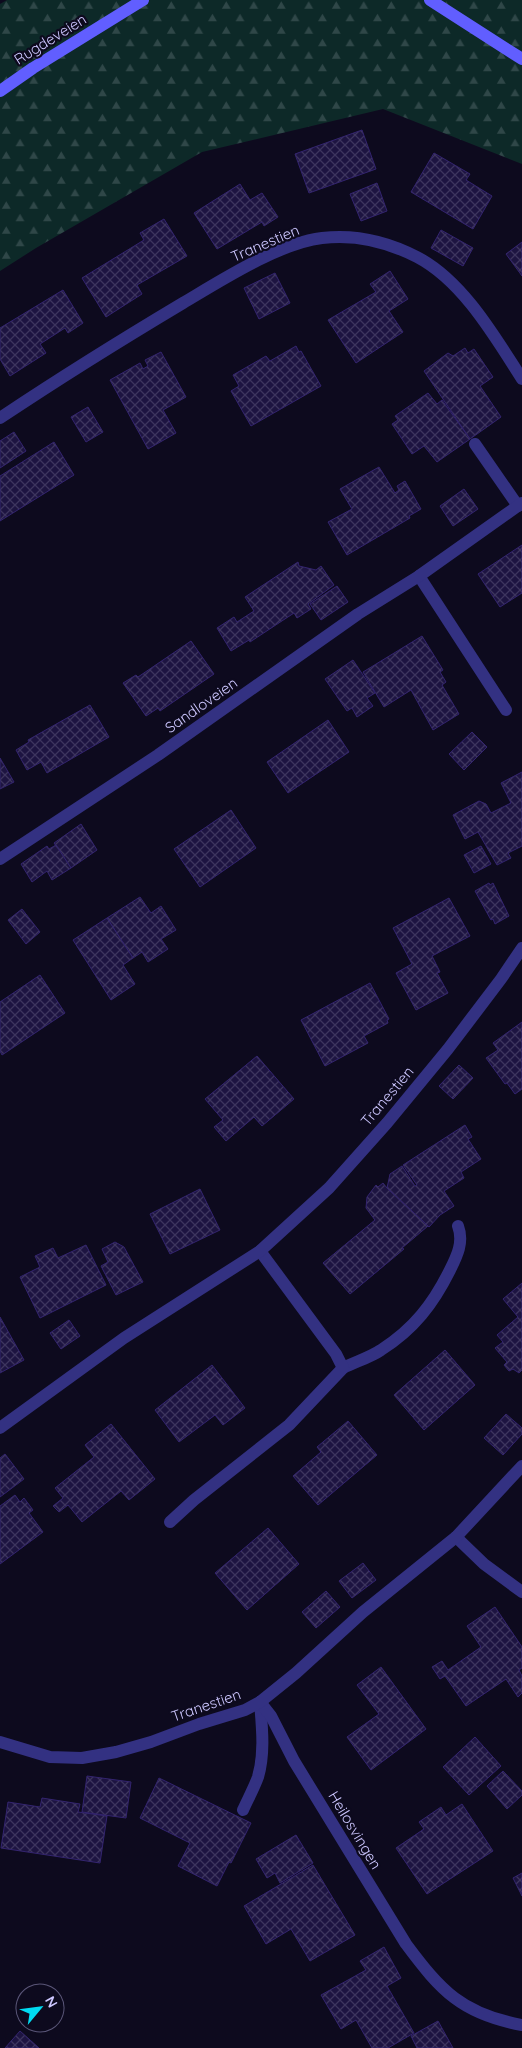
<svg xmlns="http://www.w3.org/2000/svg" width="522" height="2048" font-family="Quicksand,sans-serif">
<defs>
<pattern id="forest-firs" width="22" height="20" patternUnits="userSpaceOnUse" patternTransform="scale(1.25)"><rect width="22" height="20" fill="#0d2928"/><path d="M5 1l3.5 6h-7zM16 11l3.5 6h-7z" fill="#2f4748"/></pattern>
<pattern id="building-cross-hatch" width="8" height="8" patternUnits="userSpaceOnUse" patternTransform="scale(1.25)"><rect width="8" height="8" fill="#1d1441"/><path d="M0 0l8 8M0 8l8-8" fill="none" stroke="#3d355e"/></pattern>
</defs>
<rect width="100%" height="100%" fill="#0d0a1e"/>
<path fill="url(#forest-firs)" d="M 7,0 L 522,0 L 522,164 L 383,109 L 202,152 L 36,248 L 0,271 L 0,4 Z"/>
<g fill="url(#building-cross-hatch)" stroke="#33246f">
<path d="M 362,130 L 376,169 L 309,193 L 295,154 Z"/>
<path d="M 434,153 L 470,174 L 466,180 L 492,196 L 473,229 L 411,192 Z"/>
<path d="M 377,183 L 387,211 L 361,221 L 350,194 Z"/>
<path d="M 240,184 L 250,200 L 262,193 L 278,217 L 264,226 L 262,222 L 217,249 L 194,213 Z"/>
<path d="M 164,219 L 187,256 L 137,285 L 142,294 L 106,317 L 82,278 L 144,240 L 140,233 Z"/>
<path d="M 441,230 L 473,248 L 463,266 L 431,248 Z"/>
<path d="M 522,242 L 522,276 L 506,254 Z"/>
<path d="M 390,271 L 408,299 L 389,311 L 403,332 L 356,363 L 328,320 L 376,292 L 370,284 Z"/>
<path d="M 275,273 L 290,303 L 259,319 L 244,288 Z"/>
<path d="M 63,290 L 83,323 L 68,333 L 65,328 L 40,344 L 46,353 L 10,376 L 0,359 L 0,328 Z"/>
<path d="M 296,346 L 299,352 L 301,351 L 321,386 L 251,426 L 231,391 L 239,386 L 233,375 L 266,356 L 270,361 Z"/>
<path d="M 465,348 L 468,353 L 474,349 L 493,377 L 480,386 L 501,417 L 470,439 L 424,371 L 448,353 L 453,356 Z"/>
<path d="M 161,352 L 186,397 L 163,410 L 176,433 L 148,449 L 110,380 L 140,363 L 143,369 L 148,366 L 145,360 Z"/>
<path d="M 428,393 L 437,404 L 442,400 L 470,439 L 437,462 L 424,446 L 412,454 L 392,424 L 398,420 L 395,416 Z"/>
<path d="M 88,407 L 103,432 L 86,442 L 71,417 Z"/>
<path d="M 14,432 L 26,451 L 0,468 L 0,441 Z"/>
<path d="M 54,442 L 74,475 L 0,521 L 0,476 Z"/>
<path d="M 379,467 L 395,493 L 399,490 L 397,486 L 405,481 L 421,509 L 409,516 L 410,518 L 347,555 L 328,522 L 352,509 L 340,489 Z"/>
<path d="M 464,489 L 478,509 L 453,526 L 440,506 Z"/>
<path d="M 522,545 L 522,593 L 500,607 L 478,574 Z"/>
<path d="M 298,562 L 299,566 L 316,570 L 321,566 L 334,585 L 308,604 L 311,609 L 297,618 L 294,613 L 250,642 L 249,640 L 231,651 L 217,628 L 234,617 L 237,622 L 254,611 L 245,597 Z"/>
<path d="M 337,586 L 348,602 L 321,620 L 310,604 Z"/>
<path d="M 422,636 L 443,670 L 440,672 L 446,682 L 442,685 L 459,714 L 433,730 L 411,690 L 384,707 L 363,672 Z"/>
<path d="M 191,641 L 214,674 L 160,711 L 158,708 L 146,716 L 123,683 L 136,675 L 138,677 Z"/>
<path d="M 353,660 L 375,693 L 367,698 L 373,706 L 357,717 L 352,708 L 347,711 L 325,679 Z"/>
<path d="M 90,705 L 109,737 L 47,773 L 41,762 L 27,770 L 16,750 L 29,742 L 28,740 Z"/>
<path d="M 328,720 L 349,752 L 288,793 L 267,762 Z"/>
<path d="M 472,732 L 487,747 L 464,770 L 449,754 Z"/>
<path d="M 0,758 L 14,782 L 0,789 Z"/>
<path d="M 522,772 L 522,846 L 508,853 L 511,858 L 497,865 L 478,832 L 465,839 L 453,815 L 479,801 L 486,804 L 491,813 L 511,803 L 501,783 Z"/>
<path d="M 231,810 L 256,848 L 200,887 L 174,849 Z"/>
<path d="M 81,824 L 97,850 L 71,868 L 54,843 Z"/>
<path d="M 56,845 L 71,868 L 52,880 L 47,871 L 32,882 L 21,864 L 47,846 L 49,849 Z"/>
<path d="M 481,846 L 491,864 L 474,873 L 464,855 Z"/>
<path d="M 489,883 L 490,885 L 493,883 L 509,916 L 495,924 L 493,919 L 491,920 L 475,891 Z"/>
<path d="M 140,897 L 151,913 L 161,906 L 176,930 L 161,939 L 168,949 L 148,962 L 142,952 L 133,958 L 107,918 Z"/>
<path d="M 449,898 L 470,936 L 432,956 L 440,972 L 437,973 L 448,993 L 416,1010 L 396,973 L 412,964 L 393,928 Z"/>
<path d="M 22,909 L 40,932 L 26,944 L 8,920 Z"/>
<path d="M 107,918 L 133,958 L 123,965 L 135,984 L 111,1000 L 73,940 Z"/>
<path d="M 40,975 L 65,1013 L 2,1055 L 0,1051 L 0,1002 Z"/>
<path d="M 370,983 L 389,1019 L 387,1020 L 388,1023 L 364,1036 L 368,1043 L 325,1066 L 301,1020 Z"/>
<path d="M 522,1022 L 522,1089 L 515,1094 L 507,1083 L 505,1084 L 486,1058 L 498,1050 L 493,1043 Z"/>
<path d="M 257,1056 L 294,1099 L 262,1126 L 254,1117 L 226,1141 L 214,1127 L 223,1120 L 205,1099 Z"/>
<path d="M 459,1065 L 473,1078 L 453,1099 L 439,1086 Z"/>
<path d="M 465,1125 L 472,1137 L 468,1139 L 481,1159 L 461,1172 L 464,1178 L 444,1191 L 454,1206 L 440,1215 L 429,1227 L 387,1188 L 390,1174 L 402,1166 L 415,1186 L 417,1185 L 403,1165 Z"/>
<path d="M 383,1183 L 387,1188 L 428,1226 L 402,1248 L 404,1249 L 350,1294 L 323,1263 L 375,1220 L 366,1208 L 367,1197 L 376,1185 L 378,1187 Z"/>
<path d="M 200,1189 L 220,1230 L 170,1254 L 150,1214 Z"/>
<path d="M 115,1242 L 124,1247 L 143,1282 L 116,1295 L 101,1266 L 108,1262 L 102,1249 Z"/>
<path d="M 86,1245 L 106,1285 L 40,1318 L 20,1277 L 40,1267 L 35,1256 L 53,1248 L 58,1258 Z"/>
<path d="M 522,1283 L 522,1370 L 519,1373 L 513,1369 L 509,1371 L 504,1365 L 507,1362 L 495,1348 L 503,1342 L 497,1335 L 518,1317 L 503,1299 Z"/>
<path d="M 0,1317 L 24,1360 L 0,1373 Z"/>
<path d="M 69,1320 L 80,1336 L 61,1349 L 50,1333 Z"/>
<path d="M 445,1350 L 475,1385 L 424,1430 L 394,1395 Z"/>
<path d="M 212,1365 L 245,1408 L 223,1425 L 215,1415 L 179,1442 L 155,1410 Z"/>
<path d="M 506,1414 L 522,1428 L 522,1434 L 503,1455 L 484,1438 Z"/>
<path d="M 348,1421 L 377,1455 L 318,1505 L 293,1476 L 321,1452 L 317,1447 Z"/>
<path d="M 111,1424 L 155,1479 L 129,1500 L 121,1491 L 82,1522 L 68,1505 L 59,1512 L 53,1506 L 63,1498 L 55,1488 L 94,1457 L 85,1445 Z"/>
<path d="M 5,1454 L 24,1479 L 0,1497 L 0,1458 Z"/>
<path d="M 15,1495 L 20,1502 L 24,1498 L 33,1510 L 29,1513 L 43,1532 L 0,1564 L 0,1506 Z"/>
<path d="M 268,1528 L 299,1564 L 247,1610 L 215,1573 Z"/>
<path d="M 363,1563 L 376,1580 L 352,1598 L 339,1581 Z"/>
<path d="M 326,1591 L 340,1607 L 316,1628 L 302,1612 Z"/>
<path d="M 495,1607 L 522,1647 L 522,1668 L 519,1670 L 522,1676 L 522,1693 L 518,1697 L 506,1679 L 466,1706 L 445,1676 L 440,1679 L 432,1667 L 442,1661 L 448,1670 L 481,1647 L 467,1626 Z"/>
<path d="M 381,1667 L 426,1729 L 371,1770 L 347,1737 L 379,1714 L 357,1685 Z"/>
<path d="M 475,1737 L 501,1766 L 469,1795 L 443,1767 Z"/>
<path d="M 503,1771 L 522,1791 L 522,1795 L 507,1809 L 487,1786 Z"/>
<path d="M 87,1776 L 131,1782 L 126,1818 L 82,1812 Z"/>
<path d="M 159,1778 L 251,1823 L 231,1863 L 229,1862 L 217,1886 L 178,1866 L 190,1843 L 140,1818 Z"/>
<path d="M 42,1798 L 80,1804 L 78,1812 L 107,1816 L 100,1863 L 1,1848 L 8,1802 L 40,1807 Z"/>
<path d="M 462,1804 L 493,1851 L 427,1894 L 396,1848 L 424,1829 L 419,1822 L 441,1807 L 446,1815 Z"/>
<path d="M 296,1835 L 313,1863 L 280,1883 L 275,1873 L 267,1878 L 256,1859 Z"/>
<path d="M 313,1865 L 355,1935 L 310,1961 L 291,1929 L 266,1944 L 244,1906 Z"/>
<path d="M 522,1873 L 522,1896 L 513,1878 Z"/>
<path d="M 384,1947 L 401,1978 L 387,1986 L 414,2033 L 388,2048 L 372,2048 L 356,2020 L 341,2029 L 321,1995 L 366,1970 L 360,1961 Z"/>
<path d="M 438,2021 L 453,2048 L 417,2048 L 411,2036 Z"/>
<path d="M 20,2031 L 39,2048 L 5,2048 Z"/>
</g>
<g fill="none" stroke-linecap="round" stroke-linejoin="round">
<g stroke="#333182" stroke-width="12">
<path d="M 475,444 L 518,506"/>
<path d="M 419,576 L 506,710"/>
<path d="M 343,1368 C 355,1362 371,1357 381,1350 C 414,1329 433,1304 450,1270 C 457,1256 464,1242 458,1226"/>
<path d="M 170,1522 L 194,1500 L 289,1425 L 343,1368 L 336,1354 L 260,1251"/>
<path d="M 456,1537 L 484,1564 L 522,1592"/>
<path d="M 243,1810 C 248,1799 254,1788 258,1777 C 265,1753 262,1727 260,1702"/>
</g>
<g stroke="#333182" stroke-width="12">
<path d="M 0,418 C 60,378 121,340 183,303 C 220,281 279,243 322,238 C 355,234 388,242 417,257 C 463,281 495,337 522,379"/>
<path d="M 0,859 L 158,755 L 358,614 L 419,576 L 522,503"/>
<path d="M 0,1428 L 124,1338 L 260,1251 L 329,1188 L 387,1123 L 448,1049 L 501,979 L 522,948"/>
<path d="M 260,1702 L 271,1716 L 294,1761 L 406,1944 C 441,1991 462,2014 522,2025"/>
<path d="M 0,1742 L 50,1757 L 82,1758 L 116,1752 L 151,1742 L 199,1724 L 245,1710 L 260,1702 L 296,1673 L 363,1612 L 456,1537 L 522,1466"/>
</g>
<g stroke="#615eff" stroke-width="12">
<path d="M 430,0 L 522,59"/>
<path d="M 0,91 L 33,68 L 143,0"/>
</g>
</g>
<g text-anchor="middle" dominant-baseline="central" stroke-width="4.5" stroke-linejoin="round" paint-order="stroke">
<g font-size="15" fill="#cdc7ff" stroke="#0d0a1e">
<text transform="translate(50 39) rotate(-32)">Rugdeveien</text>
<text transform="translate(265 243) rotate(-23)">Tranestien</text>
<text transform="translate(201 705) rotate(-35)">Sandloveien</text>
<text transform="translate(387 1096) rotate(-50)">Tranestien</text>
<text transform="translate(206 1705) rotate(-19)">Tranestien</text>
<text transform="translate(355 1830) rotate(59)">Heilosvingen</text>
</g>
</g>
<g transform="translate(40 2008) rotate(61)"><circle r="24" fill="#0d0a1e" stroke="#5a5678"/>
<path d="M0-4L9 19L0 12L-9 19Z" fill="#00dbf2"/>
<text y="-8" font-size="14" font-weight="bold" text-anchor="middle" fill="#cdc7ff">N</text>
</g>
</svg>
